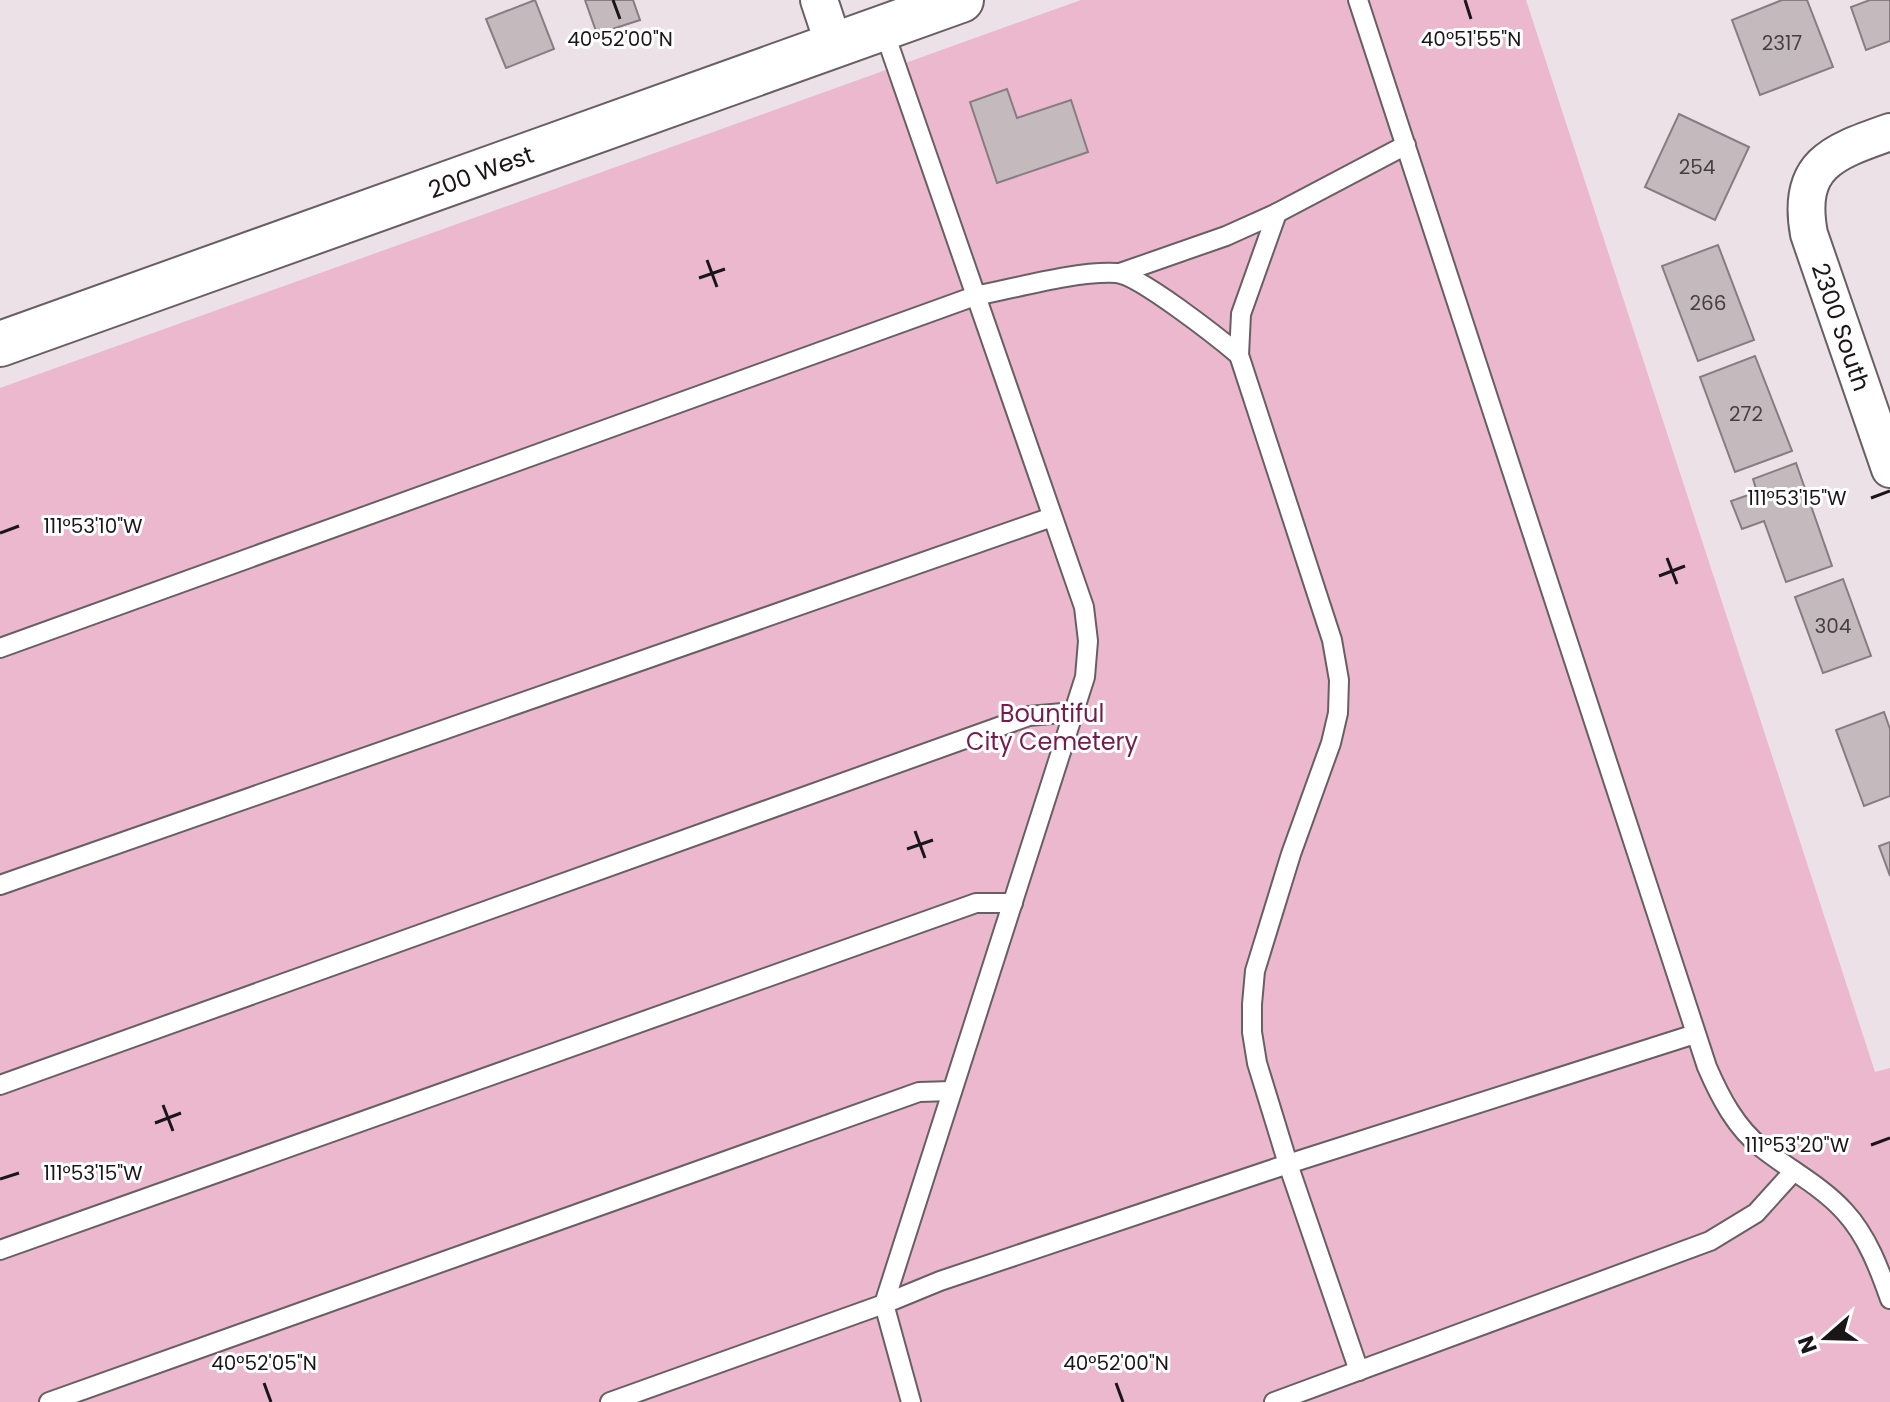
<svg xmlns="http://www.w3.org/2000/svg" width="1890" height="1402" font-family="Poppins,sans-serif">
<rect width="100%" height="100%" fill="#ece1e6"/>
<path fill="#ebb8ce" d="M 1081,0 L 1526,0 L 1875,1072 L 1890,1068 L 1890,1402 L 0,1402 L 0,388 Z"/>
<g fill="#c4babe" stroke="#877d81" stroke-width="2">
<path d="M 535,0 L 554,49 L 506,68 L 486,19 Z"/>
<path d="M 585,0 L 633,0 L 640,20 L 597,34 Z"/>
<path d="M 1782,0 L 1807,0 L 1833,67 L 1760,95 L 1732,20 Z"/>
<path d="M 1870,0 L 1890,0 L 1890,41 L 1866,50 L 1851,7 Z"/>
<path d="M 1007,89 L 1017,118 L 1071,100 L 1088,152 L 997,183 L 970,102 Z"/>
<path d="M 1679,114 L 1749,147 L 1715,220 L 1645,187 Z"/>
<path d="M 1718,245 L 1754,340 L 1698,361 L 1662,266 Z"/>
<path d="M 1755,356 L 1792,451 L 1735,472 L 1700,377 Z"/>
<path d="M 1796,463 L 1832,566 L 1786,582 L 1764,521 L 1742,529 L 1731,501 L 1757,492 L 1753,479 Z"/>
<path d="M 1843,579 L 1871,656 L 1823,673 L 1795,597 Z"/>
<path d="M 1884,712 L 1890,729 L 1890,796 L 1864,806 L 1836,730 Z"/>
<path d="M 1890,842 L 1890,876 L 1879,846 Z"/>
</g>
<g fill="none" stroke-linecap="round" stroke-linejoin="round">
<defs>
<g id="lane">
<path d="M 1358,0 L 1707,1067 C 1720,1097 1736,1128 1762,1148 C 1788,1169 1822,1186 1845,1212 C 1867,1236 1879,1268 1890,1299"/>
<path d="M 883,28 L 1084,607 L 1088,641 L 1085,677 L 884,1304 L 911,1402"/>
<path d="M 1120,273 L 1226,236 L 1277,213"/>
<path d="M 0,648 L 975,296 C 1017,288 1075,271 1116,273 C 1138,274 1220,339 1239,355"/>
<path d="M 0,885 L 1052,517"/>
<path d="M 0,1085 L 1029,716 L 1074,712"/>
<path d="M 0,1250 L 976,903 L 1013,903"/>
<path d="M 1359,1371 L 1288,1164 L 1257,1063 L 1252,1032 L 1252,1004 L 1255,971 L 1291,854 L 1331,743 L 1338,713 L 1339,680 L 1332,640 L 1239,355 L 1241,314 L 1277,213 L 1406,145"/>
<path d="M 49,1402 L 919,1092 L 952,1091"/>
<path d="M 610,1402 L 884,1304 L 940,1281 L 1288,1164 L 1695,1034"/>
<path d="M 1274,1402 L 1710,1241 L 1756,1213 L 1794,1171"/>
</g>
<g id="street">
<path d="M 819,0 L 834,45"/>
<path d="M 1890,132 C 1833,152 1796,164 1809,234 L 1890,469"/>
</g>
<path id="secondary" d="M 0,344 L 961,0"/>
</defs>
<use href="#lane" stroke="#685f63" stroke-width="22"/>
<use href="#street" stroke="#685f63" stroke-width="40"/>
<use href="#secondary" stroke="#685f63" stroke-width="48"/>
<use href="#lane" stroke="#fff" stroke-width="18"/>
<use href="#street" stroke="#fff" stroke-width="36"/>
<use href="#secondary" stroke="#fff" stroke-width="44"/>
</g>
<path fill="none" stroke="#1a1618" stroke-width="3" d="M 613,0 L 620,19M 1465,0 L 1471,19M 707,260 L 717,287M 699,278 L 725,269M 1871,498 L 1890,491M 0,533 L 19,526M 1667,558 L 1677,584M 1659,576 L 1685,566M 915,831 L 925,858M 907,849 L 933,840M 163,1105 L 173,1131M 155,1123 L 181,1113M 1871,1145 L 1890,1138M 0,1179 L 19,1173M 264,1383 L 271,1402M 1116,1383 L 1123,1402"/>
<g text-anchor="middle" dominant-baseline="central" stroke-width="6" stroke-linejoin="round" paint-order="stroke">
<g font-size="20" fill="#443f42">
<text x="1782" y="43">2317</text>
<text x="1697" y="167">254</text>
<text x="1708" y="303">266</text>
<text x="1746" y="414">272</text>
<text x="1833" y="626">304</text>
</g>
<g font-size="24" fill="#1a1618" stroke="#fff">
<text transform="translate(481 172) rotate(-20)">200 West</text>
<text transform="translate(1841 327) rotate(71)">2300 South</text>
</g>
<g font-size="24" fill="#721d4c" stroke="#fff">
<text x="1052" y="713">Bountiful<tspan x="1052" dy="28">City Cemetery</tspan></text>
</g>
</g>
<g font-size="20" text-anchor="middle" fill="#1a1618" stroke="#fff" stroke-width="6" stroke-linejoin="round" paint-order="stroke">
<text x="620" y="46">40°52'00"N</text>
<text x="1471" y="46">40°51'55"N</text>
<text x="1797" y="505">111°53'15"W</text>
<text x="93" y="533">111°53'10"W</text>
<text x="1797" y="1152">111°53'20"W</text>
<text x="93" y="1180">111°53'15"W</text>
<text x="264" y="1370">40°52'05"N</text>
<text x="1116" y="1370">40°52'00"N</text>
</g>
<g transform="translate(1826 1338) rotate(250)" stroke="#ffffff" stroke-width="6" paint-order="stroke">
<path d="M0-6L14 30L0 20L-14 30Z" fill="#1a1618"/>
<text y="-12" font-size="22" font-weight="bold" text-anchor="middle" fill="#1a1618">N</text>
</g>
</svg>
